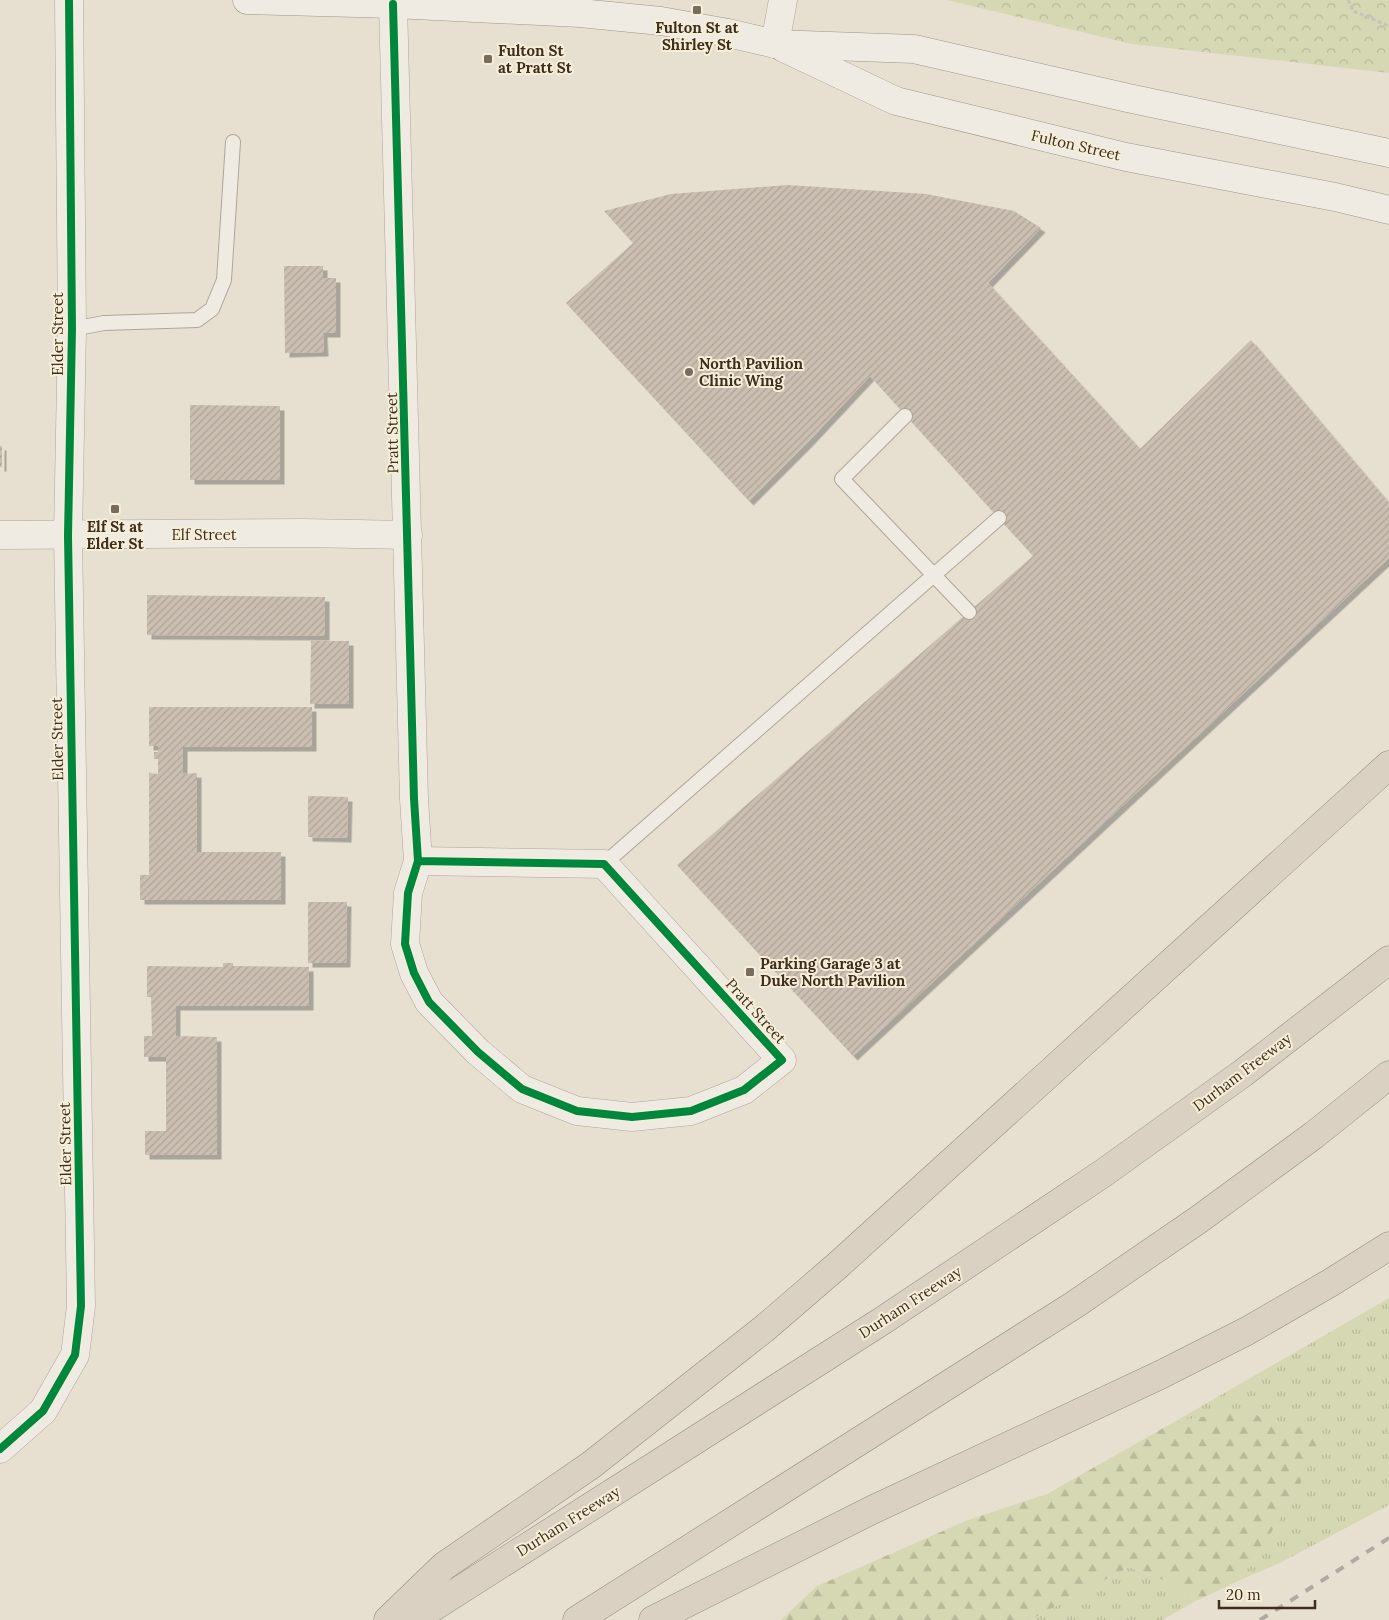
<svg xmlns="http://www.w3.org/2000/svg" width="1389" height="1620" font-family="Lora,serif">
<defs>
<pattern id="grass-tufts" width="24" height="20" patternUnits="userSpaceOnUse" patternTransform="scale(1.25)"><rect width="24" height="20" fill="#d6d7b3"/><path d="M3 7l-1-3M5 7V3M7 7l1-3M15 17l-1-3M17 17v-4M19 17l1-3" fill="none" stroke="#b9b99a"/></pattern>
<pattern id="forest-firs" width="22" height="20" patternUnits="userSpaceOnUse" patternTransform="scale(1.25)"><rect width="22" height="20" fill="#d6d7b3"/><path d="M5 1l3.5 6h-7zM16 11l3.5 6h-7z" fill="#b9b99a"/></pattern>
<pattern id="park-crowns" width="20" height="18" patternUnits="userSpaceOnUse" patternTransform="scale(1.25)"><rect width="20" height="18" fill="#d6d7b3"/><path d="M2 6a3 3 0 1 1 6 0M12 15a3 3 0 1 1 6 0" fill="none" stroke="#b9b99a"/></pattern>
<pattern id="building-hatch" width="6" height="6" patternUnits="userSpaceOnUse" patternTransform="scale(1.25)"><rect width="6" height="6" fill="#cbbfb2"/><path d="M-1 1l2-2M0 6l6-6M5 7l2-2" fill="none" stroke="#afa499"/></pattern>
<filter id="shadow"><feDropShadow dx="4.5" dy="4.5" stdDeviation="0" flood-color="#0004"/></filter>
</defs>
<rect width="100%" height="100%" fill="#e7e0d1"/>
<g fill="url(#grass-tufts)">
<path d="M 1389,1298 L 1389,1505 L 1278,1564 L 1240,1580 L 1296,1494 L 1286,1425 L 1241,1410 L 1174,1422 Z"/>
<path d="M 1129,1567 L 1169,1582 L 1196,1601 L 1162,1620 L 1030,1620 Z"/>
</g>
<path fill="url(#forest-firs)" d="M 1241,1410 L 1286,1425 L 1325,1425 L 1296,1494 L 1240,1580 L 1196,1601 L 1169,1582 L 1129,1567 L 1030,1620 L 781,1620 L 817,1586 L 968,1520 L 1047,1494 L 1174,1422 Z"/>
<path fill="url(#park-crowns)" d="M 947,0 L 1389,0 L 1389,73 L 1132,44 Z"/>
<g fill="url(#building-hatch)" filter="url(#shadow)">
<path d="M 788,185 L 926,194 L 1014,211 L 1041,228 L 988,283 L 1140,449 L 1251,340 L 1389,503 L 1389,558 L 853,1056 L 677,865 L 1033,556 L 870,376 L 809,441 L 749,501 L 566,303 L 633,243 L 604,211 L 671,194 Z"/>
<path d="M 284,266 L 323,266 L 323,278 L 336,278 L 336,333 L 323,333 L 324,352 L 285,353 Z"/>
<path d="M 190,405 L 280,406 L 280,480 L 190,480 Z"/>
<rect x="0" y="446" width="2" height="21"/>
<path d="M 147,595 L 325,597 L 325,636 L 147,635 Z"/>
<path d="M 311,641 L 349,641 L 349,704 L 310,704 Z"/>
<path d="M 149,707 L 312,707 L 312,747 L 183,747 L 183,774 L 197,773 L 197,852 L 281,852 L 281,900 L 140,900 L 140,875 L 149,875 L 149,773 L 158,774 L 158,759 L 154,759 L 154,752 L 158,752 L 158,746 L 149,746 Z"/>
<path d="M 308,796 L 348,797 L 347,838 L 308,837 Z"/>
<path d="M 308,902 L 347,902 L 346,963 L 308,963 Z"/>
<path d="M 223,963 L 233,963 L 233,966 L 309,967 L 309,1006 L 176,1006 L 176,1036 L 217,1037 L 217,1155 L 145,1155 L 145,1131 L 166,1131 L 166,1057 L 144,1057 L 144,1036 L 152,1036 L 151,997 L 147,997 L 147,966 L 223,967 Z"/>
</g>
<g fill="none" stroke-linecap="round" stroke-linejoin="round">
<defs>
<g id="service">
<path d="M 72,329 L 104,323 L 197,320 L 212,309 L 224,280 L 233,142"/>
<path d="M 905,416 L 842,479 L 969,612"/>
<path d="M 604,864 L 999,518"/>
</g>
<g id="minor">
<path d="M 393,4 L 414,799 L 418,861 L 408,893 L 405,944 L 414,973 L 429,1002 L 478,1052 L 522,1089 L 577,1111 L 632,1117 L 691,1111 L 744,1090 L 782,1060 L 604,864 L 418,861"/>
<path d="M 775,44 L 783,0"/>
<path d="M 0,535 L 304,533 L 408,535"/>
<path d="M 0,1449 L 43,1411 L 75,1355 L 81,1306 L 68,536 L 72,329 L 69,0"/>
</g>
<g id="secondary">
<path d="M 247,0 L 393,4 L 580,13 L 661,21 L 728,33 L 775,44 L 914,49 L 1128,98 L 1389,153"/>
<path d="M 784,48 L 896,101 L 1126,157 L 1335,197 L 1389,210"/>
</g>
<g id="motorway">
<path d="M 388,1620 L 444,1566 L 591,1465 L 765,1328 L 838,1265 L 1389,765"/>
<path d="M 413,1620 L 882,1321 L 1102,1174 L 1243,1073 L 1389,960"/>
<path d="M 577,1620 L 1074,1305 L 1198,1220 L 1314,1135 L 1389,1075"/>
<path d="M 653,1620 L 872,1510 L 1160,1375 L 1247,1331 L 1330,1283 L 1389,1246"/>
</g>
</defs>
<use href="#service" stroke="#ada599" stroke-width="16"/>
<use href="#minor" stroke="#ada599" stroke-width="29"/>
<use href="#secondary" stroke="#9c958a" stroke-width="29"/>
<use href="#motorway" stroke="#928b80" stroke-width="29"/>
<path stroke="#c8c2b9" stroke-width="3" stroke-dasharray="4 2.5" stroke-linecap="butt" d="M 1348,0 L 1353,11 L 1389,26"/>
<use href="#service" stroke="#efebe3" stroke-width="14"/>
<use href="#minor" stroke="#efebe3" stroke-width="28"/>
<use href="#secondary" stroke="#efebe3" stroke-width="28"/>
<use href="#motorway" stroke="#dad1c2" stroke-width="28"/>
<path stroke="#afaaa2" stroke-width="4" stroke-dasharray="9 9" stroke-linecap="butt" d="M 1260,1620 L 1389,1538"/>
<defs>
<g id="cycleway">
<path d="M 393,4 L 414,799 L 418,861 L 408,893 L 405,944 L 414,973 L 429,1002 L 478,1052 L 522,1089 L 577,1111 L 632,1117 L 691,1111 L 744,1090 L 782,1060 L 604,864 L 418,861"/>
<path d="M 0,1449 L 43,1411 L 75,1355 L 81,1306 L 68,536 L 72,329 L 69,0"/>
</g>
</defs>
<use href="#cycleway" stroke="#f7eed8" stroke-width="11"/>
<use href="#cycleway" stroke="#00873e" stroke-width="8"/>
</g>
<g fill="#786c5e" stroke="#f7eed8" stroke-width="2">
<rect x="692" y="5" width="10" height="10" rx="2.5"/>
<rect x="483" y="54" width="10" height="10" rx="2.5"/>
<circle cx="689" cy="372" r="5"/>
<rect x="110" y="504" width="10" height="10" rx="2.5"/>
<rect x="745" y="967" width="10" height="10" rx="2.5"/>
</g>
<g text-anchor="middle" dominant-baseline="central" stroke-width="4" stroke-linejoin="round" paint-order="stroke">
<g font-size="15" font-weight="bold" fill="#3d2e20" stroke="#f7eed8" text-anchor="start">
<text x="697" y="27" text-anchor="middle">Fulton St at<tspan x="697" dy="17">Shirley St</tspan></text>
<text x="498" y="50">Fulton St<tspan x="498" dy="17">at Pratt St</tspan></text>
<text x="699" y="363">North Pavilion<tspan x="699" dy="17">Clinic Wing</tspan></text>
<text x="115" y="526" text-anchor="middle">Elf St at<tspan x="115" dy="17">Elder St</tspan></text>
<text x="760" y="963">Parking Garage 3 at<tspan x="760" dy="17">Duke North Pavilion</tspan></text>
</g>
<g font-size="15" fill="#3d2e20" stroke="#f7eed8">
<text transform="translate(1076 145) rotate(13)">Fulton Street</text>
<text transform="translate(57 334) rotate(-90)">Elder Street</text>
<text transform="translate(392 433) rotate(-91)">Pratt Street</text>
<text x="204" y="534">Elf Street</text>
<text transform="translate(57 739) rotate(-91)">Elder Street</text>
<text transform="translate(756 1011) rotate(48)">Pratt Street</text>
<text transform="translate(1242 1072) rotate(-37)">Durham Freeway</text>
<text transform="translate(65 1144) rotate(-91)">Elder Street</text>
<text transform="translate(910 1302) rotate(-33)">Durham Freeway</text>
<text transform="translate(568 1521) rotate(-32)">Durham Freeway</text>
</g>
</g>
<path d="M1219 1600v8h96v-8" fill="none" stroke="#3d2e20" stroke-width="2.5"/>
<text x="1226" y="1600" font-size="15" fill="#3d2e20" stroke="#f7eed8" stroke-width="4" paint-order="stroke">20 m</text>
</svg>
